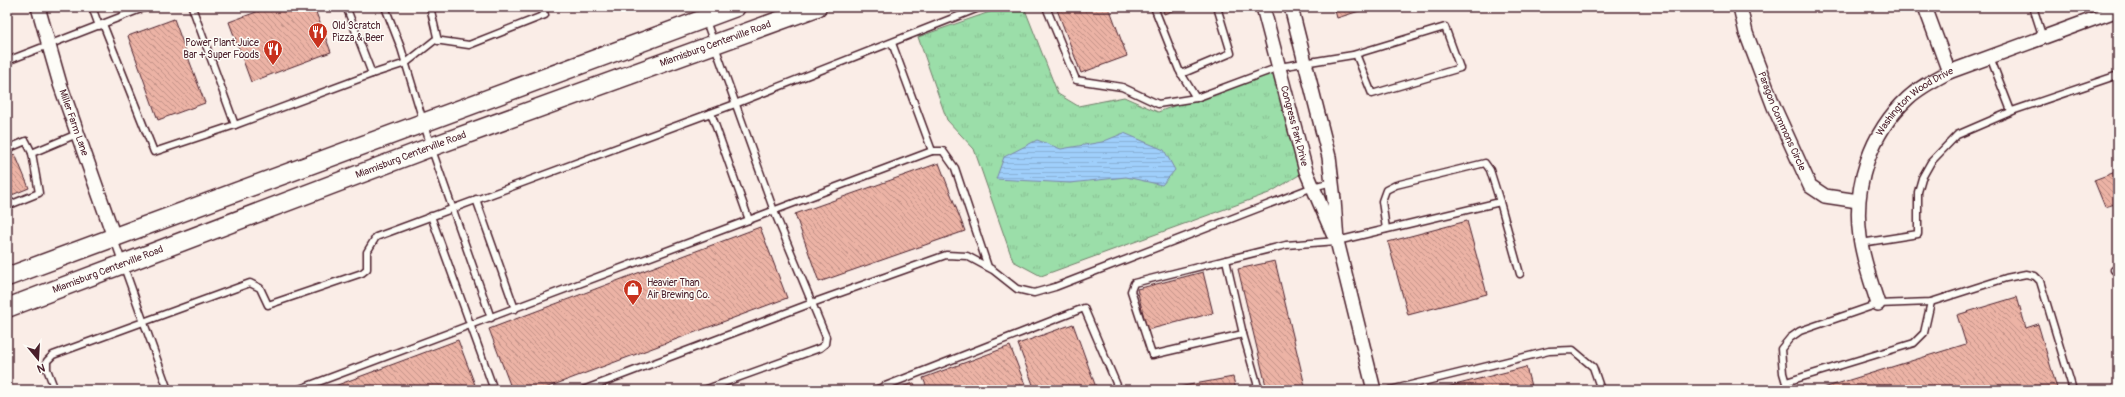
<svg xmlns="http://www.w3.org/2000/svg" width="2125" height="397" font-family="Pangolin,sans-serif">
<defs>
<pattern id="grass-tufts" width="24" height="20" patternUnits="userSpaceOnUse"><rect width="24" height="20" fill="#9bdea9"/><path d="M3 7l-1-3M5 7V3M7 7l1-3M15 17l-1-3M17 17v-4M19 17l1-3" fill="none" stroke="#87be92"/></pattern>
<pattern id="water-rules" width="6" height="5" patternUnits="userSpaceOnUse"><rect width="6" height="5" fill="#9fcffb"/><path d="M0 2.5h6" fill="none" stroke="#8ab1d7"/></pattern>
<pattern id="building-back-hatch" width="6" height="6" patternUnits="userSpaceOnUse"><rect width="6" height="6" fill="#ecb3a5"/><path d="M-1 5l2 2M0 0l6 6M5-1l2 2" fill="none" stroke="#c19187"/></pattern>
</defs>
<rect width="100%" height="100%" fill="#faede7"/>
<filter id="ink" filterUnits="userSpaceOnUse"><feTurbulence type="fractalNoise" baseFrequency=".025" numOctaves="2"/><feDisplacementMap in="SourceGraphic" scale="8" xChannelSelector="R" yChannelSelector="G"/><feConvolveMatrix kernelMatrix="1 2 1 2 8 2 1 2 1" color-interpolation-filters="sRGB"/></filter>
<g filter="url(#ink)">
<path fill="url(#grass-tufts)" stroke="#727e6a" d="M 1004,7 L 1024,7 L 1058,94 L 1078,106 L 1124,97 L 1158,112 L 1279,67 L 1306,171 L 1269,193 L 1041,276 L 1013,261 L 974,149 L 947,120 L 918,37 Z"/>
<path fill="url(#water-rules)" stroke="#7d89a8" d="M 1124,133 L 1164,150 L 1175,170 L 1162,185 L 1126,177 L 1070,183 L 996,179 L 1004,157 L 1037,140 L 1061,149 L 1102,142 Z"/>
<g fill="url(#building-back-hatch)" stroke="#4a1f2b">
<path d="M 270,7 L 314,7 L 331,52 L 251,82 L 229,22 Z"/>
<path d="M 1056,7 L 1109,7 L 1127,56 L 1081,73 Z"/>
<path d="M 1162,7 L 1183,7 L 1164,14 Z"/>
<path d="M 1334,7 L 1369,7 L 1369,8 L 1337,18 Z"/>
<path d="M 174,19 L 205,103 L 158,120 L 128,36 Z"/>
<path d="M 15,154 L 29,188 L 7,197 L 7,157 Z"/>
<path d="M 939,163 L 965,231 L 819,282 L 795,214 Z"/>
<path d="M 2118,171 L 2118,213 L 2115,204 L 2105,207 L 2094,180 Z"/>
<path d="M 1467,221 L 1487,294 L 1408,315 L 1388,242 Z"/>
<path d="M 760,227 L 787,298 L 540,390 L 512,390 L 489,329 Z"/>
<path d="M 1275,261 L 1306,390 L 1267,390 L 1238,269 Z"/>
<path d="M 1203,272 L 1213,313 L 1147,330 L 1137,289 Z"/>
<path d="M 2017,297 L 2026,328 L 2038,324 L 2057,388 L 2052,390 L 1817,390 L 1966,344 L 1957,315 Z"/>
<path d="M 1073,324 L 1097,390 L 1035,390 L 1018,344 Z"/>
<path d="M 458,340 L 477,390 L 324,390 Z"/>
<path d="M 1010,346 L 1026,387 L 1018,390 L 928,390 L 923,378 Z"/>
<path d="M 1526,367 L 1532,390 L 1435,390 Z"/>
<path d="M 1233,377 L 1236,390 L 1167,390 L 1167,389 Z"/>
<path d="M 914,383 L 917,390 L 892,390 Z"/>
</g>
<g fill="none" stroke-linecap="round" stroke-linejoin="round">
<defs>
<g id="lane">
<path d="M 92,7 L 99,26"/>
<path d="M 385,7 L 401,48 L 431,147 L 491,318"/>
<path d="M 701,7 L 774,211 L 826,337 L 825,344 L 820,348 L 704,390"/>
<path d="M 1046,7 L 1076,80 L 1122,87 L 1158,104 L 1196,98 L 1279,67 L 1353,55 L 1356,54 L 1445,27 L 1460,68 L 1372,94 L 1356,54"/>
<path d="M 1154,7 L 1179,70 L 1196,98"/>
<path d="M 2033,7 L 2043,38"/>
<path d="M 431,11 L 438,41"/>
<path d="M 103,24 L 154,152 L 235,125 L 192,7"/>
<path d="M 892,43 L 932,151"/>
<path d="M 1990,57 L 2011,111"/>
<path d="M 7,61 L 146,7"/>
<path d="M 372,74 L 406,63 L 435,40 L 469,45 L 545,15 L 542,7"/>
<path d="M 1181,74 L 1231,53 L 1217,7"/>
<path d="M 711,113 L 749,220"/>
<path d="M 235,125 L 372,74 L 347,9"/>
<path d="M 7,149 L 26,141 L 32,153"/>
<path d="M 476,199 L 515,309"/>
<path d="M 7,206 L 39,193 L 32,153 L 77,134"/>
<path d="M 431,216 L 494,390"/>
<path d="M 1386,229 L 1382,201 L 1386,190 L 1396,185 L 1485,163 L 1490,170 L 1500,202"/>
<path d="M 114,239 L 168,390"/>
<path d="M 1861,243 L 1918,234 L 1918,192 L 1922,178 L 1931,162 L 1957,135 L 2015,110 L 2118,75"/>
<path d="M 1226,260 L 1243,334"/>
<path d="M 2114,270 L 2118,268"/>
<path d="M 1786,382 L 1914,343 L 1924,333 L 1931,302"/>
<path d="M 55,390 L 47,369 L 47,361 L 53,355 L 250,283 L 260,288 L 268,305 L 362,273 L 367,269 L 367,252 L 376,237 L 735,104 L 981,7"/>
<path d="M 297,390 L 932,151 L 943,151 L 955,168 L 988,267"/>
<path d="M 583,390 L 812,303 L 946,255 L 967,256 L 993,270 L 1017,289 L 1034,293 L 1055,287 L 1313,187 L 1332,182"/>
<path d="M 875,390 L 1084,308 L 1119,390"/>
<path d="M 1259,390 L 1243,334 L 1152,355 L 1131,291 L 1134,283 L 1286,245 L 1337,241 L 1500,202 L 1520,274"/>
<path d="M 1390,390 L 1549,351 L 1573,350 L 1593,367 L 1601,390"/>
<path d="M 1788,390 L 1783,373 L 1781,349 L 1790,338 L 1800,331 L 1878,304 L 1931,302 L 2006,278 L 2026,274 L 2035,276 L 2040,281 L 2073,390"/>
</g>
<g id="street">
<path id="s1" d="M 38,7 L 60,84 L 114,237"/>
<path id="s2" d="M 1263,7 L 1306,171 L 1333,234"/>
<path d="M 1291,7 L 1329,157 L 1334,200 L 1337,241 L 1374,390"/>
<path id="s3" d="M 1740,7 L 1746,33 L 1774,107 L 1810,186 L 1825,196 L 1858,201"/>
<path d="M 1925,7 L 1949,72"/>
<path id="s4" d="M 1878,304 C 1871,282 1863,260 1860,237 C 1853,186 1870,133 1908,98 C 1920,87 1934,80 1949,72 L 2118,10"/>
</g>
<g id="secondary">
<path d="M 7,277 L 736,7"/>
<path id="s5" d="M 7,308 L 431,147 L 817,7"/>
</g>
</defs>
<use href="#lane" stroke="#4a1f2b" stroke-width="9"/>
<use href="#street" stroke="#4a1f2b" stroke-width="16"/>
<use href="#secondary" stroke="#4a1f2b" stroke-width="21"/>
<use href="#lane" stroke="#fdfcf7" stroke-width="6"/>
<use href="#street" stroke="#fdfcf7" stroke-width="13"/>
<use href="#secondary" stroke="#fdfcf7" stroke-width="18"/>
</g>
</g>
<defs>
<symbol id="restaurant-pin" viewBox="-11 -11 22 30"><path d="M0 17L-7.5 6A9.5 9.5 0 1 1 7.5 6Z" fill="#c8321e" stroke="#fdfcf7"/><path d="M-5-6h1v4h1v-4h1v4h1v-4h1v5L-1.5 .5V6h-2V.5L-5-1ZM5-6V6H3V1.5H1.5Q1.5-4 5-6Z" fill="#fff"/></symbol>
<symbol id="shop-pin" viewBox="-11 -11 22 30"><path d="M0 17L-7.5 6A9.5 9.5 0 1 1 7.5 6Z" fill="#c8321e" stroke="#fdfcf7"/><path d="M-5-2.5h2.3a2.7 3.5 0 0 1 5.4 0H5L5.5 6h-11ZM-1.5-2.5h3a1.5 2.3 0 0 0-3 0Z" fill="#fff"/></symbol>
</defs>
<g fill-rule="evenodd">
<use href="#restaurant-pin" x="307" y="21" width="22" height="30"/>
<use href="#restaurant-pin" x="262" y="38" width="22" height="30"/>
<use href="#shop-pin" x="622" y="278" width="22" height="30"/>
</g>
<g text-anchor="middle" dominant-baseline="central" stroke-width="3" stroke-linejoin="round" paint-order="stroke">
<g font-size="10" fill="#4a1f2b" stroke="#fdfcf7" text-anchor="start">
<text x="332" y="26">Old Scratch<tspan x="332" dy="12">Pizza &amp; Beer</tspan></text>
<text x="259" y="43" text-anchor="end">Power Plant Juice<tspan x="259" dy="12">Bar + Super Foods</tspan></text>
<text x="647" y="283">Heavier Than<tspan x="647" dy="12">Air Brewing Co.</tspan></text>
</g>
<g font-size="10" fill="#4a1f2b" stroke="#fdfcf7">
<text stroke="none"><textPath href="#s5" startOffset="756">Miamisburg Centerville Road</textPath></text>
<text stroke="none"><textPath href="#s4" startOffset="225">Washington Wood Drive</textPath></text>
<text stroke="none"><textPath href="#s3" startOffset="122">Paragon Commons Circle</textPath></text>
<text stroke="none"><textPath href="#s1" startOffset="121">Miller Farm Lane</textPath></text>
<text stroke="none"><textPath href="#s2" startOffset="123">Congress Park Drive</textPath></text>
<text stroke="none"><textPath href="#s5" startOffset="432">Miamisburg Centerville Road</textPath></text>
<text stroke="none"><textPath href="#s5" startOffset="108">Miamisburg Centerville Road</textPath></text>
</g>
</g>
<rect width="2125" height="397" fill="none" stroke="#fdfcf7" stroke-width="24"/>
<rect x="12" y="12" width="2101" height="373" fill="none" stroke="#4a1f2b" stroke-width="1.5" filter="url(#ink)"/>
<g transform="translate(38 359) rotate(162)" stroke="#fdfcf7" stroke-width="3" paint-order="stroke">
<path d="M0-3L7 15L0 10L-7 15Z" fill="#4a1f2b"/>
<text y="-6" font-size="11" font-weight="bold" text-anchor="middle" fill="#4a1f2b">N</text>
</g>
</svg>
